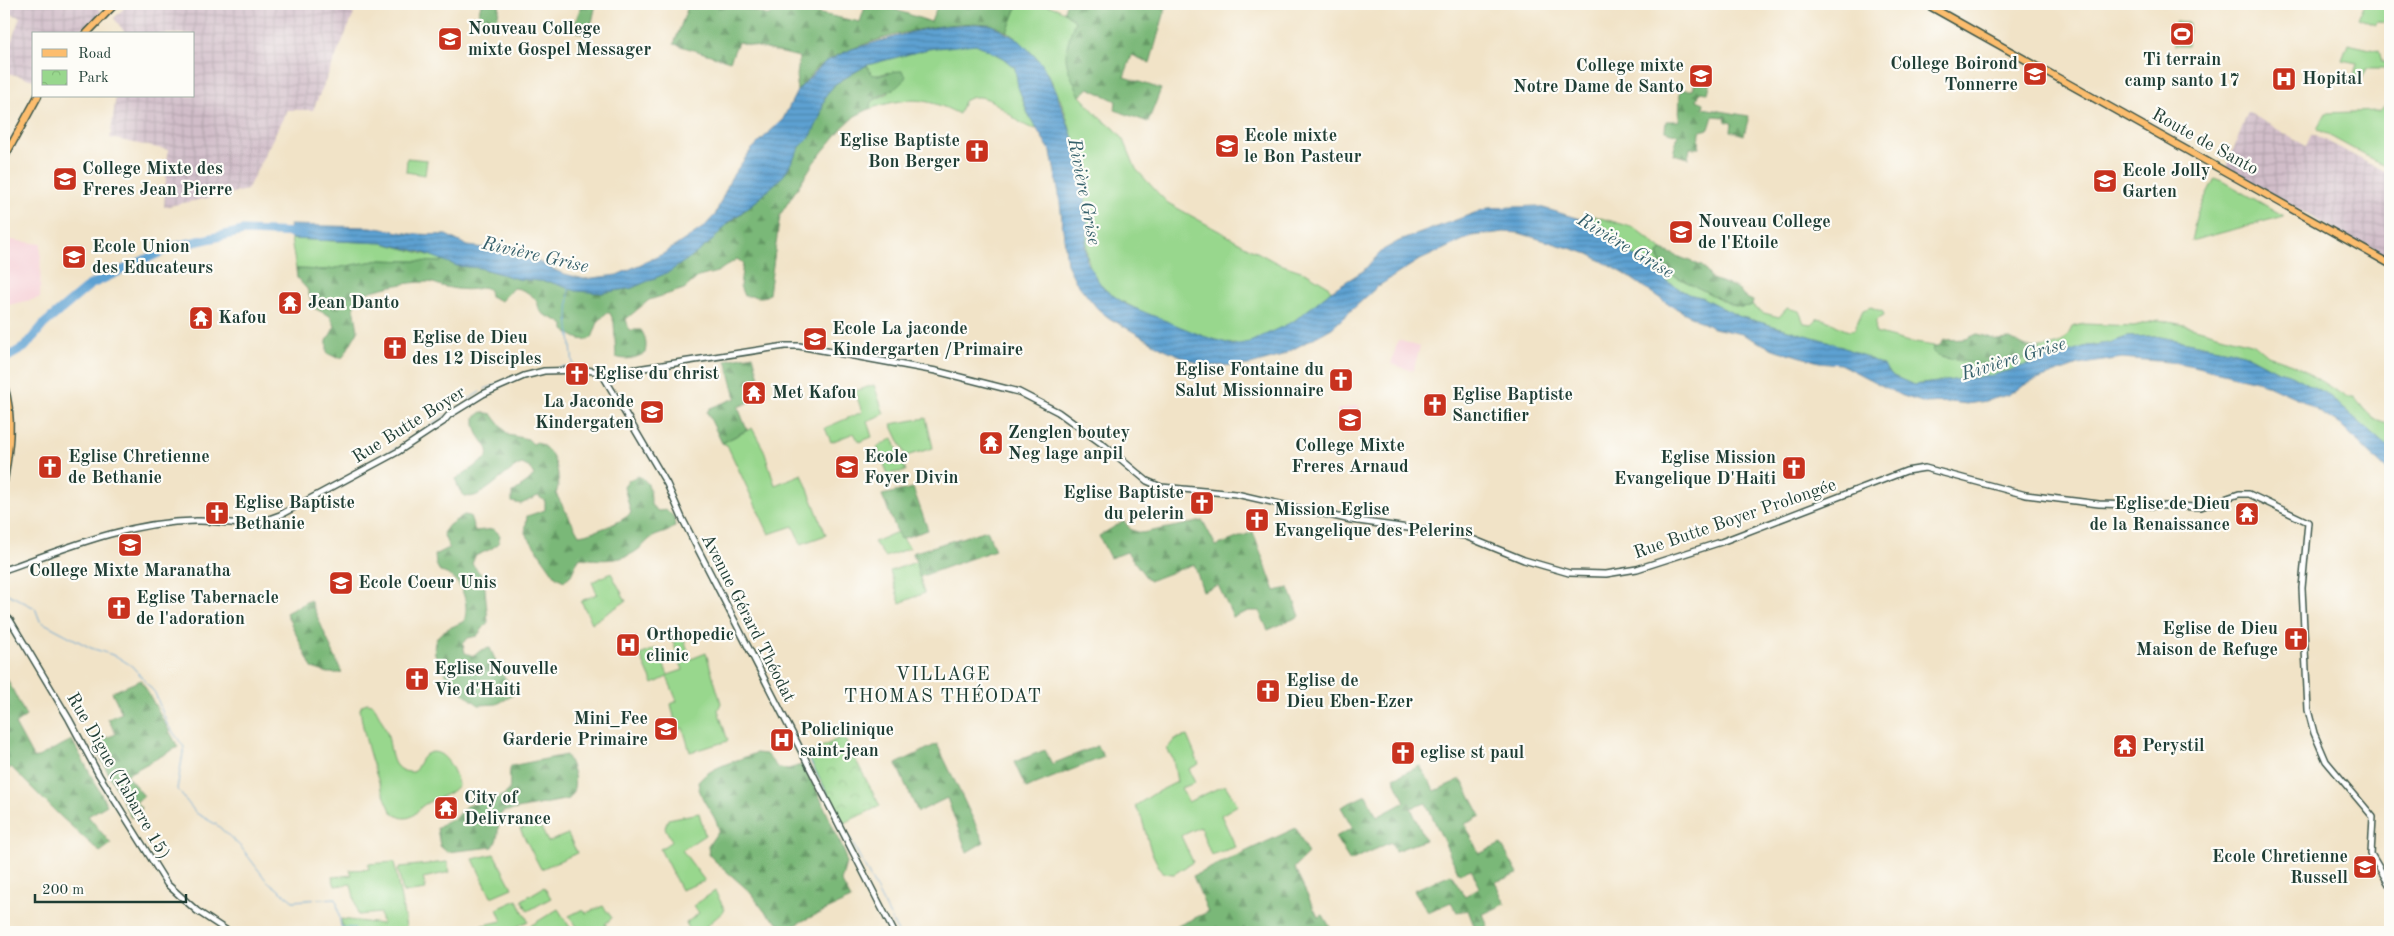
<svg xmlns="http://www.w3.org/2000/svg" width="2394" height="936" font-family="'Old Standard TT',serif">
<defs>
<pattern id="industrial-grid" width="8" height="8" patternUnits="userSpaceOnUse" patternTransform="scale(1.25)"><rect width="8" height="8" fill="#d1bdc9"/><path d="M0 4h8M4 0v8" fill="none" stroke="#b3a3ad"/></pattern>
<pattern id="forest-firs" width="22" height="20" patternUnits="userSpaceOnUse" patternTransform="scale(1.25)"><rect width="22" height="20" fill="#7ab878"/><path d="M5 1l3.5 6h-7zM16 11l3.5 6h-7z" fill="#639763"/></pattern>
<pattern id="park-crowns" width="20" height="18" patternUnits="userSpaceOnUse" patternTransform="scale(1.25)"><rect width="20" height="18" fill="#98d78d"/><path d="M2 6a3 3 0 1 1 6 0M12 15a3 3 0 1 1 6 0" fill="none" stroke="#83b97a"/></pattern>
<pattern id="water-rules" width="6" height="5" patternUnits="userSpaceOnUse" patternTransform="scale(1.25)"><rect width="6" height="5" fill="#5da1d2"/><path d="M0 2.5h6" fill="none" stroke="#4c84ab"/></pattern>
</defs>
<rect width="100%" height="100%" fill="#fdfcf7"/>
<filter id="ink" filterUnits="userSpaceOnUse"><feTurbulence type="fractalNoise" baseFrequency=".02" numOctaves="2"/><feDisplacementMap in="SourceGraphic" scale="10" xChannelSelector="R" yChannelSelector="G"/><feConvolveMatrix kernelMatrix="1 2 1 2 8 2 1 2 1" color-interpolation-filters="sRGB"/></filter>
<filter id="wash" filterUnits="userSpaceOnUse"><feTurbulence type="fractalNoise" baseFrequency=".0096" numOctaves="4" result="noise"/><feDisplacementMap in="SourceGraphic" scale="20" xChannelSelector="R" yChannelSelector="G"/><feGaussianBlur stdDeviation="1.12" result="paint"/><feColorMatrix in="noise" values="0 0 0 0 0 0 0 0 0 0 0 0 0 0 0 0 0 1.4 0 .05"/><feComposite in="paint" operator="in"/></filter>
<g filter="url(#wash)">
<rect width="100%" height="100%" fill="#f1e3c7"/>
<g fill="#f6cfd7">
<path d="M 4,239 L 41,244 L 40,298 L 4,306 Z"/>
<path d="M 1398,340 L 1420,347 L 1413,371 L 1391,364 Z"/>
<path d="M 1358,405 L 1363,429 L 1344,435 L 1337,410 Z"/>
</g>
<g fill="url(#industrial-grid)">
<path d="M 4,4 L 96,4 L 102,13 L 75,34 L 34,34 L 34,80 L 4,72 L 4,62 L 20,17 L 4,12 Z"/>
<path d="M 128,4 L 323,4 L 354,14 L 313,110 L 287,110 L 247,190 L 164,207 L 168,150 L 110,138 L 116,96 L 194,96 L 194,34 L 126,34 L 114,18 Z"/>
<path d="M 2248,112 L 2306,146 L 2312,133 L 2390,175 L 2390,262 L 2226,168 Z"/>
</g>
<g fill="#98d78d" stroke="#5c8a60">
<path d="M 1018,4 C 1043,4 1056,3 1075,21 L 1070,36 L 1080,96 L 1102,120 L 1114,128 L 1124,140 L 1136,169 L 1157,192 L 1168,203 L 1277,263 L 1307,273 L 1327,285 L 1331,291 C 1307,311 1282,334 1250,342 C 1245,344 1237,345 1232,344 C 1204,339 1120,307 1103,287 C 1088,270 1084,253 1088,231 C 1077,161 1072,74 1007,32 Z"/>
<path d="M 2364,4 L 2390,4 L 2390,23 L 2377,22 L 2376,25 L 2358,18 Z"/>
<path d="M 2175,22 L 2189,23 L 2188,45 L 2174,45 Z"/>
<path d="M 960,44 L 976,44 L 1003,58 L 1015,68 L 1023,101 L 1029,116 L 1038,129 C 1013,129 992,83 964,101 L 959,114 C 924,96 906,97 869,109 L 872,101 L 889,93 L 889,72 L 875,76 L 871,74 L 867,65 L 928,49 Z"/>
<path d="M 2348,44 L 2379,51 L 2382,62 L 2390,63 L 2390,72 L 2383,68 L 2367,68 L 2362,79 L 2354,76 L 2357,63 L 2342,60 Z"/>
<path d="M 2390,102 L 2390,169 L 2317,129 L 2326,113 L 2378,111 Z"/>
<path d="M 407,158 L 427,160 L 425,175 L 406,172 Z"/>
<path d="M 2215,178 L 2223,181 L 2284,216 L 2191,241 L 2197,213 Z"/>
<path d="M 1594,216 L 1635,228 L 1662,250 L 1658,253 L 1661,266 L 1671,274 L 1732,305 L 1740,307 L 1752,306 L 1764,313 L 1779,317 L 1787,308 L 1799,311 L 1804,323 L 1812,324 L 1818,318 C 1831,320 1838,328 1849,331 L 1854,330 L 1863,310 L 1871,307 L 1883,312 L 1884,316 L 1876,320 L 1875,333 L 1909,342 L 1934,346 L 1933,352 C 1938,358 1944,358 1951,359 C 1982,366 2009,361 2039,353 L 2039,348 C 2057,346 2064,345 2072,327 L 2084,324 L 2134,326 L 2159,320 L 2184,325 L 2254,344 L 2267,355 L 2295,365 L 2346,397 L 2354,397 C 2364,409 2373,423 2390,424 L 2390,449 L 2328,395 L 2292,375 L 2278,371 L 2250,356 L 2228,350 L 2155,336 L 2127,337 L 2109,343 L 2087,346 L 1994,375 L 1914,385 L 1893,376 L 1884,366 L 1864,356 L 1827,341 L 1738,316 L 1701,297 L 1688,294 L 1668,282 L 1647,263 L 1611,242 L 1599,230 L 1583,220 L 1586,217 Z"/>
<path d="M 291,239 L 383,243 L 443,259 L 442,262 L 380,260 L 325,270 L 296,269 Z"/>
<path d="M 874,385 L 884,414 L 867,421 L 872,437 L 859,442 L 854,433 L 831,442 L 825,428 L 862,412 L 855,391 Z"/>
<path d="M 926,418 L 933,448 L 906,456 L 891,424 Z"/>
<path d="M 752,428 L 764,450 L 775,485 L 802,474 L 826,535 L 801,544 L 793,526 L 769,534 L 727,445 L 722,443 Z"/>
<path d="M 893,438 L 906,471 L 888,474 L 877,447 Z"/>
<path d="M 897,532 L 910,548 L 885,557 L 874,542 Z"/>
<path d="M 916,562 L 924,593 L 900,603 L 890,571 Z"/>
<path d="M 611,573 L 626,601 L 592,623 L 581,601 L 597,594 L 592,582 Z"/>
<path d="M 683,637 L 691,659 L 706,653 L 721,703 L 718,710 L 728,741 L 690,752 L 683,728 L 677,730 L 671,704 L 677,701 L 667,677 L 653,684 L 640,655 L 657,648 L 668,675 L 683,670 L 673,642 Z"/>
<path d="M 367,703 L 373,704 C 378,714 384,723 387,733 C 393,751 388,773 414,772 C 418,767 420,759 425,755 C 442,743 456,771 458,785 C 449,798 433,797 421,807 C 416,812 413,818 405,818 C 399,818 396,815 391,811 C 376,778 365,745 360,709 L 362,705 Z"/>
<path d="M 1187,736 L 1199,764 L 1189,769 L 1195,783 L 1181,788 L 1188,802 L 1225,785 L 1238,805 L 1221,815 L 1236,847 L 1211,855 L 1200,827 L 1181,836 L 1193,862 L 1174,874 L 1162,873 L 1151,851 L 1141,816 L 1135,806 L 1155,793 L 1177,782 L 1173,759 L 1167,749 L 1175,739 Z"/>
<path d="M 699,813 L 705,835 L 682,850 L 705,881 L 681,890 L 660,849 L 672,841 L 665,828 L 668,819 Z"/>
<path d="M 539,824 L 548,842 L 568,834 L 577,853 L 541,869 L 520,829 Z"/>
<path d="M 494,854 L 512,888 L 491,897 L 473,859 Z"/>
<path d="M 394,862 L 407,932 L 343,932 L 341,919 L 382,924 L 380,913 L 358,915 L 351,884 L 335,886 L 332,877 L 352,875 L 350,870 L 369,869 L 368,864 Z"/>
<path d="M 447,862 L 450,872 L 423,878 L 426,890 L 403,893 L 398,870 L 400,867 Z"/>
<path d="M 544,887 L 551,898 L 528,911 L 522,900 Z"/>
<path d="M 715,891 L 725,910 L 700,932 L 691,932 L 686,923 L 699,913 L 693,906 Z"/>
<path d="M 517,900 L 528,921 L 507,932 L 475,932 L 474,927 L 502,921 L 497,909 Z"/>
<path d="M 603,906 L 612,918 L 605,924 L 610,932 L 581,932 L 569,916 L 583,909 L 586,913 Z"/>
<path d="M 558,909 L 573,932 L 533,932 L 530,926 Z"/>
</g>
<g fill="url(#forest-firs)" stroke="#4c7a56">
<path d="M 481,4 L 500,4 L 496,26 L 477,21 Z"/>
<path d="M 582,4 L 596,4 L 589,36 L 572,30 Z"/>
<path d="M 689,4 L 730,4 L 770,16 L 774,4 L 813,4 L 811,12 L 860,22 L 866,4 L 891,4 L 890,8 L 931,22 L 938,4 L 1018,4 L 1007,32 C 1001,29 995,25 989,24 C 947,19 863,39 827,61 C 815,68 806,81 797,91 C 795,79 799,69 799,57 L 738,42 L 730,61 L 674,44 Z"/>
<path d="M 1066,4 L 1084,4 L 1091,7 L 1093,4 L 1167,4 L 1150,63 L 1132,55 L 1124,77 L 1161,89 L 1148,122 L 1115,110 L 1116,101 L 1089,88 L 1080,96 C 1064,61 1061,59 1075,21 L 1064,11 Z"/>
<path d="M 867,65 L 871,74 C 881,78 892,70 902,71 L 906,76 C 898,94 871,93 869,109 L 855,116 L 843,127 L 814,162 L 780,215 L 769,294 C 762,300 754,295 744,296 L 740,286 L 743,263 L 737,259 L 717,272 L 698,277 L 684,289 L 649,300 L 626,319 L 629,330 L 641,330 C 646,337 647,345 645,353 C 636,358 626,361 616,357 L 614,322 L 610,313 L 606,313 L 598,322 L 592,338 C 581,343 573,336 564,330 L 564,325 C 557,319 549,318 542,313 C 538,309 539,306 537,302 C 533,294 521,288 513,288 L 501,301 L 490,296 L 489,290 L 484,287 C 471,291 459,290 446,287 C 439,286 434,282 427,282 C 407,282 384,287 365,293 L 354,307 L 358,331 L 343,357 L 337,358 L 327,353 L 327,341 L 335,326 L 330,316 L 314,308 L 307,289 L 297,278 L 296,269 L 325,270 L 380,260 L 441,262 L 443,259 L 457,266 L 480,268 L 518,279 L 550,282 L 602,293 L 632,288 L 661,275 L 713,240 L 723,228 L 760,198 L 783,175 L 800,147 L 811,136 L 820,117 L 825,97 L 835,84 Z"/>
<path d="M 1704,80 L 1711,81 L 1708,93 L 1700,92 L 1697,100 L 1704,103 L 1703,108 L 1749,116 L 1744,135 L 1731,131 L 1732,123 L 1726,122 L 1725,117 L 1713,116 L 1709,129 L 1700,131 L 1699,148 L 1690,148 L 1688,158 L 1673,154 L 1678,135 L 1665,131 L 1666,121 L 1679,121 L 1680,90 L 1693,90 L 1695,82 Z"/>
<path d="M 1662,250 L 1702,266 L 1712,279 L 1737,288 L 1744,297 L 1753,301 L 1752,306 L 1740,307 L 1732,305 L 1671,274 L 1661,266 L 1658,253 Z"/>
<path d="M 1977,334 L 1997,340 L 2010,339 L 2026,347 L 2039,348 L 2039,353 L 2035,358 L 1976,364 L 1937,356 L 1933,352 L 1934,346 L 1939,346 L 1944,340 L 1966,339 Z"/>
<path d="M 753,355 L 764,396 L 738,407 L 747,430 L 722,443 L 707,412 L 710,408 L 736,398 L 726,360 Z"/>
<path d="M 482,412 L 492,414 L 508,435 L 528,439 L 533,444 L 537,442 C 556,451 562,476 556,494 L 579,535 C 593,533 621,523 631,513 L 624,487 L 629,480 L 638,476 C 651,482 651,492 651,505 L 658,511 L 667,510 L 674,517 L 675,526 C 667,534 659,533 651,538 C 647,541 643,546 639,549 C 622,563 599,560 579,558 L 571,575 L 564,581 L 556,577 L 525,533 L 527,516 L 545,510 L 545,501 L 538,496 L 521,504 L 512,502 L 512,493 L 528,482 L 534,475 L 530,468 L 522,464 C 502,470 465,524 456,479 L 487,458 L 488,449 L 478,434 L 475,425 L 475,417 Z"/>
<path d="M 913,488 L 928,530 L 900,539 L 882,495 Z"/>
<path d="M 464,515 L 470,516 L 475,531 L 494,529 L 500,535 L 498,544 L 491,549 L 475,556 L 472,564 L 484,578 L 488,622 L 477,636 L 468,638 L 463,644 L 465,653 L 474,656 L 481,650 L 490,648 L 501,673 L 512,687 L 512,696 L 497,704 L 479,705 C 462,694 419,656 440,634 C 446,628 456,626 464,621 C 471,603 460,575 440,572 L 436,564 L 435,555 L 449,548 L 443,533 L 449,525 Z"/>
<path d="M 1124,521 L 1131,530 L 1142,533 L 1203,521 L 1216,546 L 1253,532 L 1275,591 L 1289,588 L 1300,616 L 1268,630 L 1259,611 L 1249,611 L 1233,617 L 1218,585 L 1203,591 L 1194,564 L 1149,581 L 1127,552 L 1110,558 L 1099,536 Z"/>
<path d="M 987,530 L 995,550 L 919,577 L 916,562 L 912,553 Z"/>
<path d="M 310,600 L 342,673 L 328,673 L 312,668 L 286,613 Z"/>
<path d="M 6,677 L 26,716 L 15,724 L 34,759 L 72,740 L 107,805 L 88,816 L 111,844 L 100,852 L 59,815 L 11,767 L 4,774 L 4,678 Z"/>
<path d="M 141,680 L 178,747 L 126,775 L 144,796 L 136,802 L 142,809 L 131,818 L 93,743 L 116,734 L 108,719 L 122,713 L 112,692 Z"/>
<path d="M 937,744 L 984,842 L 967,852 L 947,798 L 918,812 L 896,764 Z"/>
<path d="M 1097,746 L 1104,757 L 1026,788 L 1014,762 L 1045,750 L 1052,764 Z"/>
<path d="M 756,753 L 766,754 L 778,768 L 788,769 L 802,765 L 819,795 L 845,854 L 846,863 L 841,881 L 851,899 L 800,922 L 793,927 L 785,929 L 765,912 L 749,891 L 715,861 L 709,855 L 708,846 L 719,830 C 715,811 700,804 698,782 C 711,766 737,761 756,753 Z"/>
<path d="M 566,755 C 574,769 579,785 569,799 L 502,812 C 496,824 501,835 493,847 L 447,852 L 440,846 L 437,828 L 445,822 L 454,819 L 466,806 L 502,796 L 509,791 C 511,781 508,775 511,766 Z"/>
<path d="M 1420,766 L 1435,791 L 1461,779 L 1481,816 L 1465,824 L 1479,854 L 1501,844 L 1518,874 L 1495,882 L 1505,904 L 1483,914 L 1488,926 L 1476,931 L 1468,910 L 1457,912 L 1451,902 L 1428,912 L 1414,890 L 1451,874 L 1465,896 L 1480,887 L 1471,869 L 1459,874 L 1426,803 L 1411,808 L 1425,840 L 1395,851 L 1391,842 L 1350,861 L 1335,837 L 1353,828 L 1341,807 L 1366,795 L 1377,817 L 1405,802 L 1394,778 Z"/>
<path d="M 1296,828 L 1308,854 L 1294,868 L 1318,917 L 1323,915 L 1333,932 L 1164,932 L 1208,912 L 1193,876 Z"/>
</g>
<path fill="url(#park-crowns)" stroke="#5c8a60" d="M 843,736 L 880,806 L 844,823 L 807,755 Z"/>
<path fill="url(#water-rules)" stroke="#3e6f83" d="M 975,24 L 992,25 L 1020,41 L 1042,64 L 1056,92 L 1073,138 L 1084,185 L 1088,231 L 1085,246 L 1087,262 L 1095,276 L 1104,289 L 1127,305 L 1203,336 L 1233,345 L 1250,342 L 1294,321 L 1331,291 L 1363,271 L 1383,250 L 1399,241 L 1488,208 L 1537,206 L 1583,220 L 1599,230 L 1611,242 L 1647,263 L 1668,282 L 1688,294 L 1701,297 L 1738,316 L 1827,341 L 1864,356 L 1884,366 L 1893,376 L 1914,385 L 1994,375 L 2087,346 L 2109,343 L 2127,337 L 2155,336 L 2228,350 L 2250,356 L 2278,371 L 2292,375 L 2328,395 L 2390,449 L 2390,473 L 2343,427 L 2301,400 L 2261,382 L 2180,363 L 2122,358 L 2078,365 L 2031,382 L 2007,395 L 1986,401 L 1967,404 L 1950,402 L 1925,403 L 1900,395 L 1840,364 L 1819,362 L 1773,349 L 1742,334 L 1713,328 L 1668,304 L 1625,274 L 1589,254 L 1519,233 L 1504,232 L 1472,236 L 1416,262 L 1377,287 L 1332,328 L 1279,357 L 1250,365 L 1204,366 L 1162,348 L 1109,318 L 1097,308 L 1076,282 L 1067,264 L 1059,194 L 1051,152 L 1029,116 L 1018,87 L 1015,68 L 1003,58 L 976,44 L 928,49 L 867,65 L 835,84 L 825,97 L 820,117 L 811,136 L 800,147 L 784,175 L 760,198 L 728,223 L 713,240 L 694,255 L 669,272 L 632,288 L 602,293 L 576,291 L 550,282 L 518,279 L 480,268 L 457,266 L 422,252 L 383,243 L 291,239 L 290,225 L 371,227 L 412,234 L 446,235 L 468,246 L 492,249 L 539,262 L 561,273 L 584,279 L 617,275 L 663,254 L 704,227 L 715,215 L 731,178 L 751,150 L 783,119 L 797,91 L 825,62 L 852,49 L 912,32 L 942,26 Z"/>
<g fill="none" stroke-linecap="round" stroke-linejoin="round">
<g stroke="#5da1d2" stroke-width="1">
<path d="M 569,288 L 568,318 L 573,365"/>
<path d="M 557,368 L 566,366"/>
<path d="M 485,389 L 507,381"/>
<path d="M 468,400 L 480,392"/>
<path d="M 402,445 L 446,415"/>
<path d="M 381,458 L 397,447"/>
<path d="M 217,519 L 255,521"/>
<path d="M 4,567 L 19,562"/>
<path d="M 4,592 L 35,608 L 40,621 L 91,648 L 116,656 L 132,666 L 155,693 L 167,724 L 184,747 L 177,789 L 196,813 L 217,825 L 241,847 L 266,880 L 293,901 L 336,898 L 341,927 L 354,928 L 355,932"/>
<path d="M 807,755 L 890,916"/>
<path d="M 891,919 L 898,932"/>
</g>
<path stroke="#5da1d2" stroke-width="9" d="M 4,359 L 25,347 L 44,324 L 90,285 L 172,247 L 243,231 L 302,233"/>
</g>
</g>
<g filter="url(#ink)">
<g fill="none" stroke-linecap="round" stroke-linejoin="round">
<defs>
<g id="tertiary">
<path d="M 601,372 L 667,484 L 682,518 L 894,932"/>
<path d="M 4,570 C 66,548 128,522 195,521 C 214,520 233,524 252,525 L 280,515 L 399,451 L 443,422 L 449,415 L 483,394 L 524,376 L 544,371 L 585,370 L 601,372 L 637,369 L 785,346 L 799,346 L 936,371 L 1019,392 L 1058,412 L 1105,446 L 1147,481 L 1161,487 L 1236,494 L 1351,520 L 1465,536 L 1524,560 L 1569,573 L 1606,574 L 1637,569 L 1721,542 L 1906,471 L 1925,468 L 2026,495 L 2099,504 L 2201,507 L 2239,494 L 2249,494 L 2308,522 L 2302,588 L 2308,710 L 2314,733 L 2326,761 L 2373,817 L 2371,854 L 2390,886"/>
<path d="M 4,614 L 10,620 L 69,719 L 99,775 L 167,884 L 197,911 L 229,932"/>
</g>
<g id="primary">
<path d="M 1926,4 L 2390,264"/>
<path d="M 86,34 L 115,4"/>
<path d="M 4,158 L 38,96"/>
<path d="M 4,386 C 14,416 9,450 4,481"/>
</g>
</defs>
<use href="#tertiary" stroke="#3e564a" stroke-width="8"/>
<use href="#primary" stroke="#3e564a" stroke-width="9"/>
<use href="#tertiary" stroke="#fff" stroke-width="5"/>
<use href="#primary" stroke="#fcbd6e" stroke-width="6"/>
</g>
</g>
<defs>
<symbol id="stadium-square" viewBox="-11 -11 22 22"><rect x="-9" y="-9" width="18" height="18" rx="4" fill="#c8321e" stroke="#fdfcf7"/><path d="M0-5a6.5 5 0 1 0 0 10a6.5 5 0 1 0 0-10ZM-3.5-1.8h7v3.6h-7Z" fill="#fff"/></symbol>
<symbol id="school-square" viewBox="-11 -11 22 22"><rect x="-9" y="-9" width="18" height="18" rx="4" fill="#c8321e" stroke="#fdfcf7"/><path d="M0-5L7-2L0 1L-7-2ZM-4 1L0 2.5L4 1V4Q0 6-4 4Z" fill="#fff"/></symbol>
<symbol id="hospital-square" viewBox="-11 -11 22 22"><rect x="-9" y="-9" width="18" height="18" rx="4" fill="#c8321e" stroke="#fdfcf7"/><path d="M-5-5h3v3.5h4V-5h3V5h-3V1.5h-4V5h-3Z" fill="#fff"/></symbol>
<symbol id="church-square" viewBox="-11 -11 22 22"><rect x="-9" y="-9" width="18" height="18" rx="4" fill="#c8321e" stroke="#fdfcf7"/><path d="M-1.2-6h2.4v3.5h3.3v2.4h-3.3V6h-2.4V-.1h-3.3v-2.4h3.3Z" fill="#fff"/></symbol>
<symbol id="temple-square" viewBox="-11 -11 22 22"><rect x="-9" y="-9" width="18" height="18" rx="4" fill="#c8321e" stroke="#fdfcf7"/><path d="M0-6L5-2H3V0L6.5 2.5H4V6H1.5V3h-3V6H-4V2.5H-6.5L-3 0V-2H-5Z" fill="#fff"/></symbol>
<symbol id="university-square" viewBox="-11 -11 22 22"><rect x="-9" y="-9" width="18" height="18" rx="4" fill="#c8321e" stroke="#fdfcf7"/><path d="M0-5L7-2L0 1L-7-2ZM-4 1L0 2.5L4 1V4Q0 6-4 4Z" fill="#fff"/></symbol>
</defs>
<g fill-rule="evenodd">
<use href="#stadium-square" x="2168" y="20" width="28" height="28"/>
<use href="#school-square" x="436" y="25" width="28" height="28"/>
<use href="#school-square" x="2021" y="60" width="28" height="28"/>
<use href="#school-square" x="1687" y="62" width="28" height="28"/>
<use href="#hospital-square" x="2270" y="65" width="28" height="28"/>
<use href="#school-square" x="1213" y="132" width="28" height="28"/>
<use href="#church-square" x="963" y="137" width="28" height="28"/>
<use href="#school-square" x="51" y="165" width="28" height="28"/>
<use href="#school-square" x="2091" y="167" width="28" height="28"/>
<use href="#school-square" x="1667" y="218" width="28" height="28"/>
<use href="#school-square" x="60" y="243" width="28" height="28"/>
<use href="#temple-square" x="276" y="289" width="28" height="28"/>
<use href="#temple-square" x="187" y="304" width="28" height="28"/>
<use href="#school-square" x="801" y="325" width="28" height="28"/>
<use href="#church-square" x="381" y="334" width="28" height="28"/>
<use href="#church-square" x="563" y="360" width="28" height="28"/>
<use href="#church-square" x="1327" y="366" width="28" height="28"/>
<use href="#temple-square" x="740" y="379" width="28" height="28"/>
<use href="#church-square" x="1421" y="391" width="28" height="28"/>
<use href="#school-square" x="638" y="398" width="28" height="28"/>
<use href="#school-square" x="1336" y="406" width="28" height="28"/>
<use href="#temple-square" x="977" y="429" width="28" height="28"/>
<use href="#church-square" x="36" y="453" width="28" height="28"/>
<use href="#school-square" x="833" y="453" width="28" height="28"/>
<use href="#church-square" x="1780" y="454" width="28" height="28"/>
<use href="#church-square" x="1188" y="489" width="28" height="28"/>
<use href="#church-square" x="203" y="499" width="28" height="28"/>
<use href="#temple-square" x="2233" y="500" width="28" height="28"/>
<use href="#church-square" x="1243" y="506" width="28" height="28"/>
<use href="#school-square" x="116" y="531" width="28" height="28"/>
<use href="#university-square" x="327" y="569" width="28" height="28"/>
<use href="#church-square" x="105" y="594" width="28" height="28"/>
<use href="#church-square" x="2282" y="625" width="28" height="28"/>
<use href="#hospital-square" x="614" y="631" width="28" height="28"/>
<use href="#church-square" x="403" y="665" width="28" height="28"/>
<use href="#church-square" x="1254" y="677" width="28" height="28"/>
<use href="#school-square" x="652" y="715" width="28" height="28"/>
<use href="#hospital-square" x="768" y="726" width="28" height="28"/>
<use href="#temple-square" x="2111" y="732" width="28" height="28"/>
<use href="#church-square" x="1389" y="739" width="28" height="28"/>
<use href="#temple-square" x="432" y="794" width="28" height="28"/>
<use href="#school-square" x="2351" y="853" width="28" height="28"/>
</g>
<g text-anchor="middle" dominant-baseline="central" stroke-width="4.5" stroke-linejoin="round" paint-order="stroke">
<g font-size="18" font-weight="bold" fill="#1f3d34" stroke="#fdfcf7" text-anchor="start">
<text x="468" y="29">Nouveau College<tspan x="468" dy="21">mixte Gospel Messager</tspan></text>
<text x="2182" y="60" text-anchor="middle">Ti terrain<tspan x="2182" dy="21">camp santo 17</tspan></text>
<text x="2018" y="64" text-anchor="end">College Boirond<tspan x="2018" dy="21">Tonnerre</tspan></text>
<text x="1684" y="66" text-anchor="end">College mixte<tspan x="1684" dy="21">Notre Dame de Santo</tspan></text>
<text x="2302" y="79">Hopital</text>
<text x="1244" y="136">Ecole mixte<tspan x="1244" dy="21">le Bon Pasteur</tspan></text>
<text x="960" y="141" text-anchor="end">Eglise Baptiste<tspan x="960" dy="21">Bon Berger</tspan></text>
<text x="82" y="169">College Mixte des<tspan x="82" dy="21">Freres Jean Pierre</tspan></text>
<text x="2122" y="171">Ecole Jolly<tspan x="2122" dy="21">Garten</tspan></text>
<text x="1698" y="222">Nouveau College<tspan x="1698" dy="21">de l'Etoile</tspan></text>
<text x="92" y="247">Ecole Union<tspan x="92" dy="21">des Educateurs</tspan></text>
<text x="308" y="303">Jean Danto</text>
<text x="218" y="318">Kafou</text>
<text x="832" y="329">Ecole La jaconde<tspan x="832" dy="21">Kindergarten /Primaire</tspan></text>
<text x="412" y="338">Eglise de Dieu<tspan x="412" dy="21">des 12 Disciples</tspan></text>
<text x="1324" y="370" text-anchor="end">Eglise Fontaine du<tspan x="1324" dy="21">Salut Missionnaire</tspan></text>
<text x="594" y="374">Eglise du christ</text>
<text x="772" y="393">Met Kafou</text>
<text x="1452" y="395">Eglise Baptiste<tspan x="1452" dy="21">Sanctifier</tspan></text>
<text x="634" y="402" text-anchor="end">La Jaconde<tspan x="634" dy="21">Kindergaten</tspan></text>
<text x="1008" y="433">Zenglen boutey<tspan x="1008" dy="21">Neg lage anpil</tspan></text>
<text x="1350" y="446" text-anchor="middle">College Mixte<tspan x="1350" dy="21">Freres Arnaud</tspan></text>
<text x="68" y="457">Eglise Chretienne<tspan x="68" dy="21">de Bethanie</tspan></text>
<text x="864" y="457">Ecole<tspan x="864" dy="21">Foyer Divin</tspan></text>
<text x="1776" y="458" text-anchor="end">Eglise Mission<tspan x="1776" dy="21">Evangelique D'Haiti</tspan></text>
<text x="1184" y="493" text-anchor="end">Eglise Baptiste<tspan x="1184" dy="21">du pelerin</tspan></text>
<text x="234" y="503">Eglise Baptiste<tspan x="234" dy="21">Bethanie</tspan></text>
<text x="2230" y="504" text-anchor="end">Eglise de Dieu<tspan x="2230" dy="21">de la Renaissance</tspan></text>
<text x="1274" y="510">Mission Eglise<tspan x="1274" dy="21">Evangelique des Pelerins</tspan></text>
<text x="130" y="571" text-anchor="middle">College Mixte Maranatha</text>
<text x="358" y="583">Ecole Coeur Unis</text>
<text x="136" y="598">Eglise Tabernacle<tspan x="136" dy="21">de l'adoration</tspan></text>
<text x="2278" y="629" text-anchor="end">Eglise de Dieu<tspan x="2278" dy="21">Maison de Refuge</tspan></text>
<text x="646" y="635">Orthopedic<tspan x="646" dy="21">clinic</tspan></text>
<text x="434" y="669">Eglise Nouvelle<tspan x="434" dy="21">Vie d'Haiti</tspan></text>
<text x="1286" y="681">Eglise de<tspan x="1286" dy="21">Dieu Eben-Ezer</tspan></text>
<text x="648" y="719" text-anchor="end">Mini_Fee<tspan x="648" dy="21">Garderie Primaire</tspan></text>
<text x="800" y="730">Policlinique<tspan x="800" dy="21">saint-jean</tspan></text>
<text x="2142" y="746">Perystil</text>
<text x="1420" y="753">eglise st paul</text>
<text x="464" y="798">City of<tspan x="464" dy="21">Delivrance</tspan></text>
<text x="2348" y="857" text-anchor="end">Ecole Chretienne<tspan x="2348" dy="21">Russell</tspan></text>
</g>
<g font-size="18" fill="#1f3d34" stroke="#fdfcf7">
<text transform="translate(2205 142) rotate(29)">Route de Santo</text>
<text transform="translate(409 425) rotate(-32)">Rue Butte Boyer</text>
<text transform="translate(1735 519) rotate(-19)">Rue Butte Boyer Prolongée</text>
<text transform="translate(748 618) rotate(63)">Avenue Gérard Théodat</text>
<text transform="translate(118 776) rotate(60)">Rue Digue (Tabarre 15)</text>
</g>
<g font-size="19" font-style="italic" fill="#35606b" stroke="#fdfcf7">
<text transform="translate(1083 192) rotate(79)">Rivière Grise</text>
<text transform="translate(1625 247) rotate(31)">Rivière Grise</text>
<text transform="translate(535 256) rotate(13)">Rivière Grise</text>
<text transform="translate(2014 360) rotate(-17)">Rivière Grise</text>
</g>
<g font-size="19" letter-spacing="1" fill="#1f3d34" stroke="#fdfcf7">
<text x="943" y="675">VILLAGE<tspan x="943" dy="22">THOMAS THÉODAT</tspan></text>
</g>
</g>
<rect width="2394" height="936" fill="none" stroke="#fdfcf7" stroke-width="20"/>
<rect x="32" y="32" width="162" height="65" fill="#fdfcf7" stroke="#a4b0a9"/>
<rect x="42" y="49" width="25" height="8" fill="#fcbd6e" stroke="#a4b0a9"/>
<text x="78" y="58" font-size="15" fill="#1f3d34">Road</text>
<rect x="42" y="70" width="25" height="15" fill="url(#park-crowns)" stroke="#a4b0a9"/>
<text x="78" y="82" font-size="15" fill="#1f3d34">Park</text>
<path d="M35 894v8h151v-8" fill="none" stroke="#1f3d34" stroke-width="2.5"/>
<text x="42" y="894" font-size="15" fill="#1f3d34" stroke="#fdfcf7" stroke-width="4" paint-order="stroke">200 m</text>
</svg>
